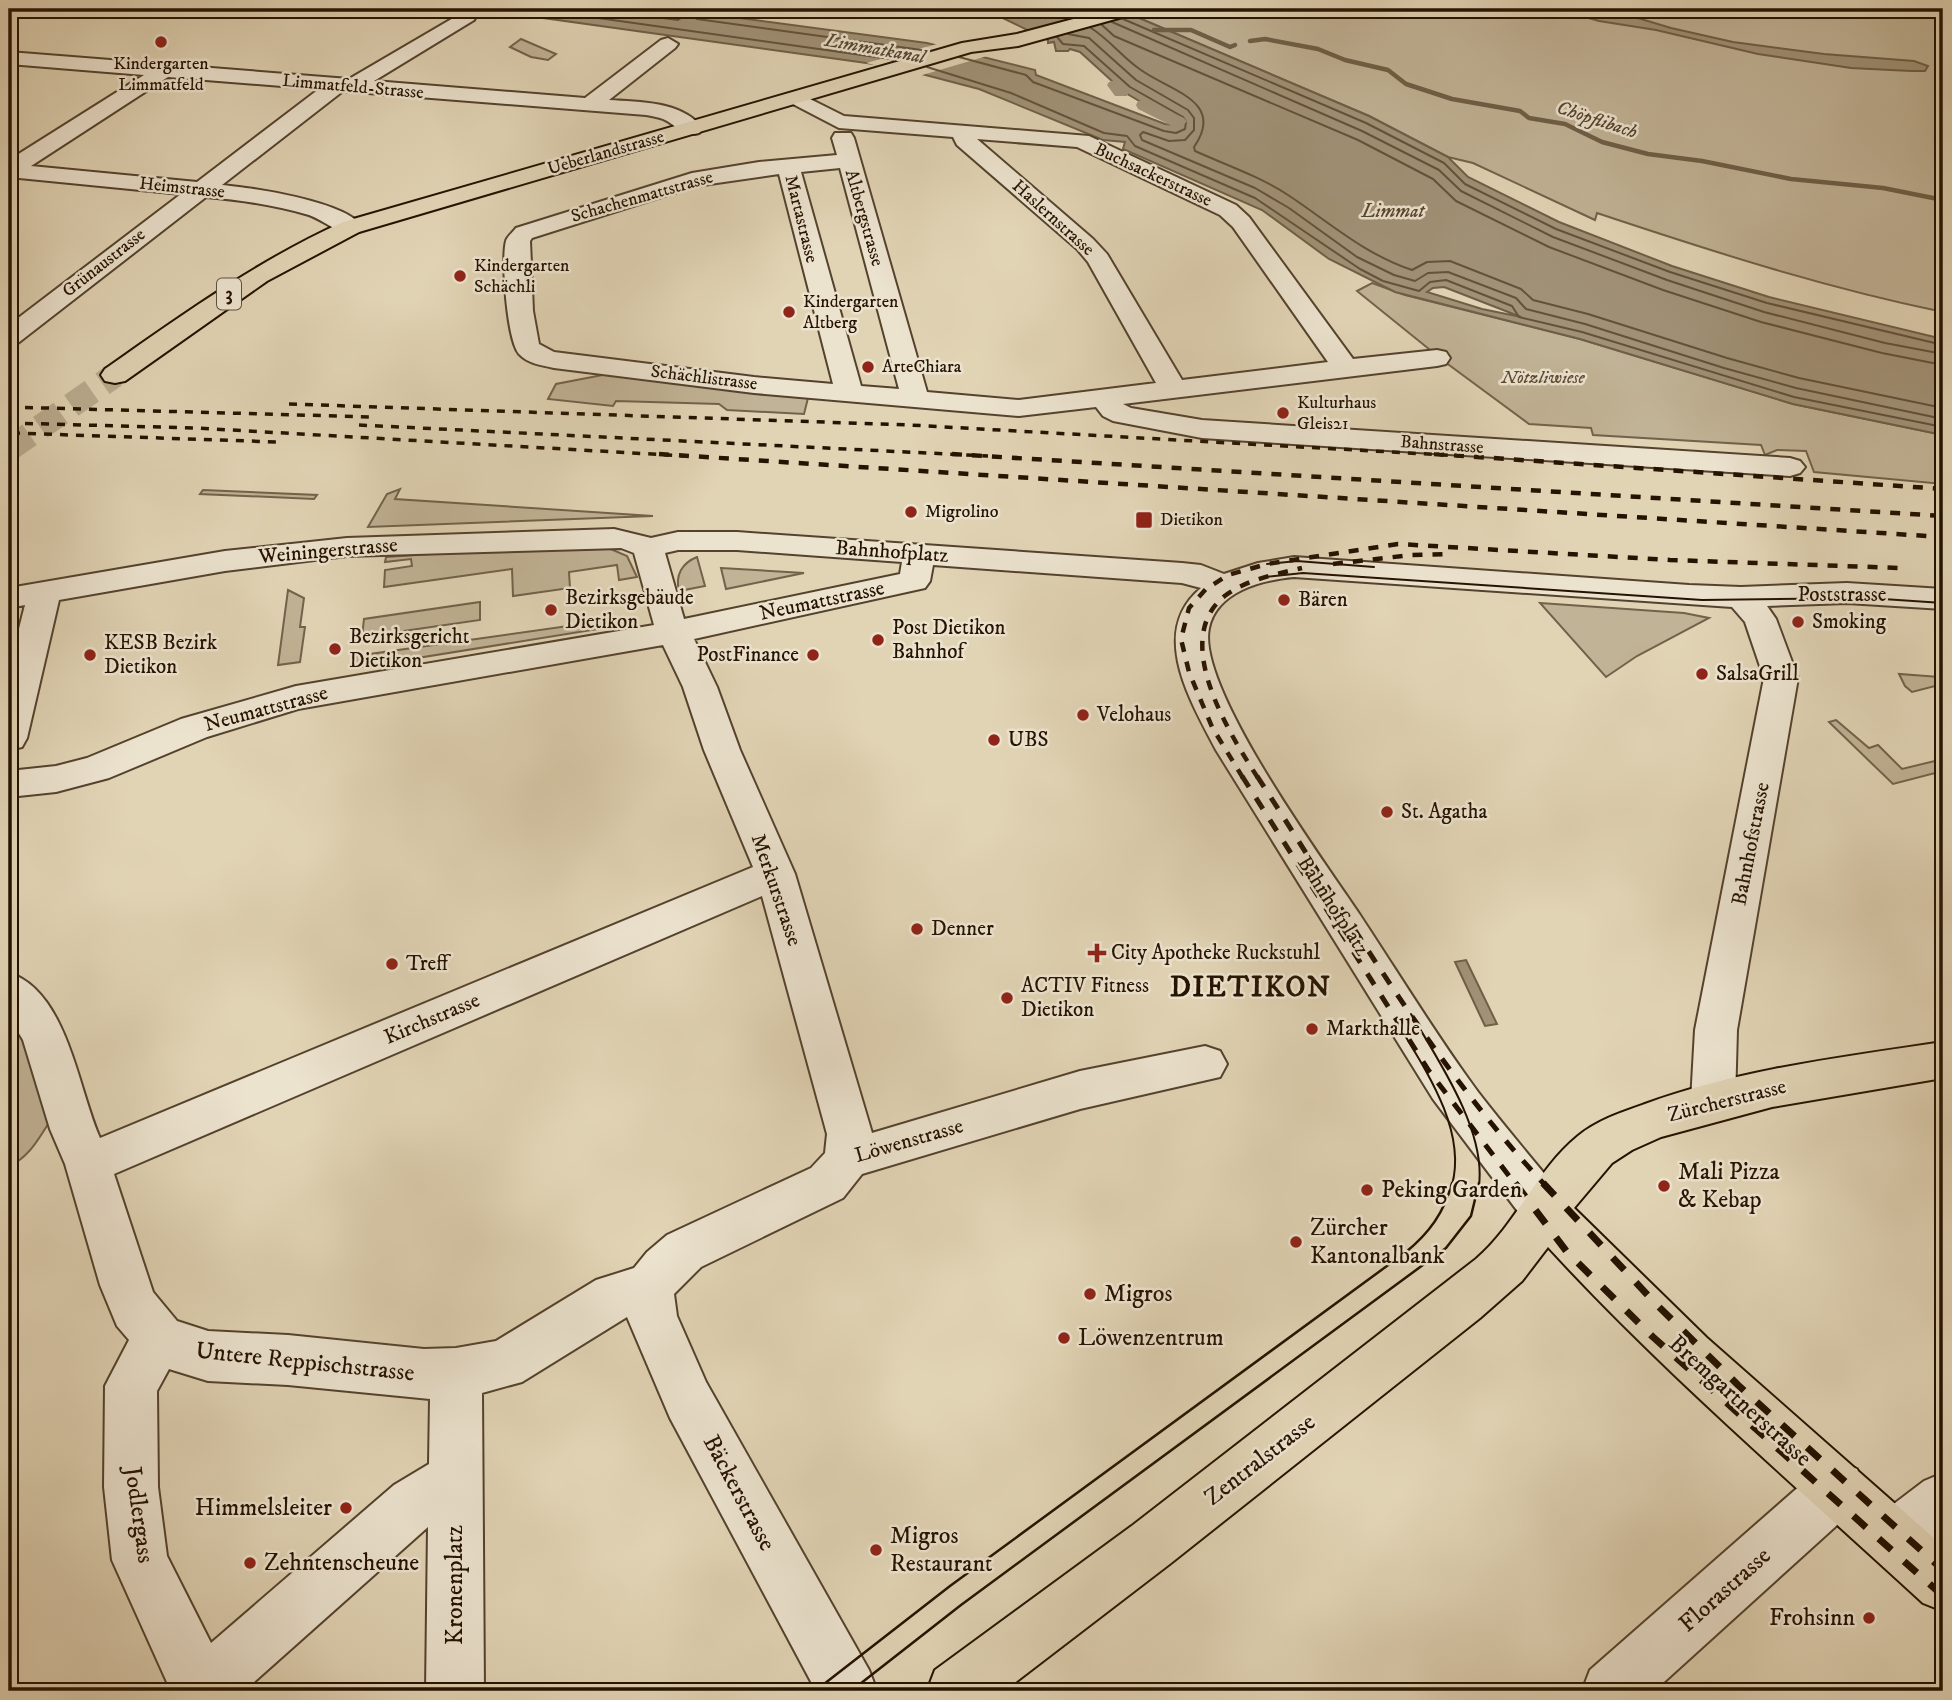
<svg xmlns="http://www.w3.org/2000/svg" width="1952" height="1700" font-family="'IM FELL DW Pica',serif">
<rect width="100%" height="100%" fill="#e1d4b5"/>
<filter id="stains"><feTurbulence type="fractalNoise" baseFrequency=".00286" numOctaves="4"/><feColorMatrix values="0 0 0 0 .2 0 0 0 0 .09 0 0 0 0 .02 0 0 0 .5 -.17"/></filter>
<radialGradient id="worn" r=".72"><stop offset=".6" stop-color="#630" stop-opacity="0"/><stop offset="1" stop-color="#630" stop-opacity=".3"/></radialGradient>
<g fill="#c1b396" stroke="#73624b" stroke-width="2">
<path d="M 1118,9 L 1172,9 L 1185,18 L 1189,9 L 1943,9 L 1943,312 C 1823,287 1714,252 1597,213 L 1595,220 L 1473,163 L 1448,157 L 1369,116 Z"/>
<path d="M 521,39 L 556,54 L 548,60 L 531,57 L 510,47 Z"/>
<path d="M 1372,283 L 1405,295 L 1580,339 L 1793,404 L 1943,435 L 1943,484 L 1814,472 L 1806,451 L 1777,450 L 1765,455 L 1761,445 L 1593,435 L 1591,428 L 1529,424 L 1445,362 L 1357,291 Z"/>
<path d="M 613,373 L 809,394 L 804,414 L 727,410 L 719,404 L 616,401 L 613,406 L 548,399 L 556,384 Z"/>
<path d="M 400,489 L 395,499 L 653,516 L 368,527 L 387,494 Z"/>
<path d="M 203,490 L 317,495 L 314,499 L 200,494 Z"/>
<path d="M 606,547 L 627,556 L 637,577 L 619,580 L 617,565 L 569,572 L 570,588 L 513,596 L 512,569 L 384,587 L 385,570 L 412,566 L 411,559 L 385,562 L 386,557 L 490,550 Z"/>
<path d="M 697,557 L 705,586 L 679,591 C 675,575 682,563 697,557 Z"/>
<path d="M 721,568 L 804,573 L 726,589 Z"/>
<path d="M 288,590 L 304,598 L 300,627 L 305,627 L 300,662 L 278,665 Z"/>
<path d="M 480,602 L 480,620 L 362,637 L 364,619 Z"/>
<path d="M 1540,603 L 1684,613 L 1709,618 L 1637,656 L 1606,677 Z"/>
<path d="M 596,622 L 598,629 L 355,668 L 356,656 Z"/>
<path d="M 1937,672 L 1943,673 L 1943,684 L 1912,692 L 1905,686 L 1899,674 L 1939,677 Z"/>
<path d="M 1836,720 L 1869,748 L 1878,745 L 1902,769 L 1943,759 L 1943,771 L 1893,784 L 1829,722 Z"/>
<path d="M 9,1012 L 16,1018 L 50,1121 C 38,1140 28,1158 9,1166 Z"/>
</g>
<g fill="#a19277" stroke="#6f5f47" stroke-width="2" fill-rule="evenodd">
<path d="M 524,9 L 672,9 L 927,43 L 1035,70 L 1036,75 L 1165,124 L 1180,125 L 1124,92 L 1080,52 L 1070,49 L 1068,51 L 1056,51 L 1054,42 L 1048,43 L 1048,40 L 984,9 L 1118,9 L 1369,116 L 1448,157 L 1468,177 L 1559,222 L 1672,266 L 1769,297 L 1943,339 L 1943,435 L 1793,404 L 1580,339 L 1395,292 L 1329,259 L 1262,210 L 1123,149 L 1125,142 L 1103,140 L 979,89 L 895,67 L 522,15 L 529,10 ZM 1444,287 L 1521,317 L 1482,309 L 1427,292 L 1433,288 Z"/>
<path d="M 1557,9 L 1608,9 L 1671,28 L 1733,42 L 1824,54 L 1914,61 L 1928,66 L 1925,71 L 1911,71 L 1851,68 L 1758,54 L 1656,30 L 1599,21 Z"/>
<path d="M 1466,960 L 1497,1024 L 1485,1026 L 1455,962 Z"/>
</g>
<path fill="#e1d4b5" d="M 941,43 L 994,54 L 919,76 L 866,63 Z"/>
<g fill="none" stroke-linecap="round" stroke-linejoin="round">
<g stroke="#63523c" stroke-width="2">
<path d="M 534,9 L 897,60"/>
<path d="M 595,9 L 678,20 L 682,17 L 681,9"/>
<path d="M 690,9 L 692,16 L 697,19 L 929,51"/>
<path d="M 1123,19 L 1366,123 L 1444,163 L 1465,184 L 1556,229 L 1670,272 L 1767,303 L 1943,345"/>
<path d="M 1112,22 L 1362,131 L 1439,170 L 1461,191 L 1553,237 L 1667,280 L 1764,312 L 1885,343 L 1943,354"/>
<path d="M 1102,25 L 1114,36 L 1358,140 L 1433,179 L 1456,201 L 1549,247 L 1663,290 L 1761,322 L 1882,353 L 1943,365"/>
<path d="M 1091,28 C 1110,40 1123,58 1141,70 C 1170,91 1226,101 1194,147 L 1195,151 C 1226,165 1259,176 1288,195 C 1329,222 1364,254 1412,270 L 1427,262 L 1450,261 L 1521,289 L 1533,300 L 1588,314 L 1727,358 L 1799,378 L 1943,408"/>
<path d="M 1068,34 L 1089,38 L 1136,80 L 1188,110 L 1194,118 L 1194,130 L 1185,140 L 1169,141 L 1143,132 L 1140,135 L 1142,140 L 1255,188 L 1289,208 L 1357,257 L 1394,275 L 1415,281 L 1428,273 L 1448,272 L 1516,298 L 1526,309 L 1585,324 L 1724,368 L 1796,388 L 1943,419"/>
<path d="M 959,57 L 1026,75 L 1033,82 L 1164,131 L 1176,133 L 1185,129 L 1186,122 L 1183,117 L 1130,87 L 1084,46 L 1063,44 L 1057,37"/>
<path d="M 927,67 L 1011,93 L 1104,133 L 1127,136 L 1135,146 L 1255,198 L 1360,269 L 1383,281 L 1419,291 L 1430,282 L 1446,280 L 1512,306 L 1519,317 L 1582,332 L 1794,397 L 1943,427"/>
</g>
<g stroke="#6f5f47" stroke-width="4.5">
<path d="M 1154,30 L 1191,30 L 1230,47 L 1235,45"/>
<path d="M 1250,41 L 1265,39 L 1318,49 L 1345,60 L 1388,70 L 1406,84 L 1452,99 L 1520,111 L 1529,118 L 1565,124 L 1602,142 L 1648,154 L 1702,161 L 1791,179 L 1883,188 L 1943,200"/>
</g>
<g fill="#a19277" fill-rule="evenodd">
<path d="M 1115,80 C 1122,82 1125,86 1129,92 L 1127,96 L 1115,96 L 1107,85 L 1109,82 Z"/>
<path d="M 1144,100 L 1184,118 L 1187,122 L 1178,127 L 1172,126 L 1138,109 L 1136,105 L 1138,101 Z"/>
</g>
<path stroke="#bbad91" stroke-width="25" stroke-dasharray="25 13" stroke-linecap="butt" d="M 9,449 L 115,375"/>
<defs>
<g id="minor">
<path d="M 467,10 L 476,16 L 474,20 L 374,81 L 585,98 L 661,40 L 668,38 L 678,44 L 675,48 L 609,100 C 639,102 683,101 703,129 L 699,133 C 683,138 677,125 663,119 C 658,117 652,116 646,115 L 343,91 L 222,185 C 253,188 345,201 363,227 L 359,232 C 340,237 326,221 309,215 C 275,205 241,200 206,197 L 18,343 L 9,345 L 9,325 L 181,194 L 9,177 L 9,160 L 144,75 L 9,64 L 9,52 L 349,79 ZM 168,77 L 319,89 L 197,182 L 31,166 Z"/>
<path d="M 798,93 L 844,116 L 1089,136 L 1236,205 L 1249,217 L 1353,359 L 1437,350 L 1446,352 L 1450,358 L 1446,364 L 1437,366 L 1123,404 L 1131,408 L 1202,420 L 1790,458 L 1800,461 L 1805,467 L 1800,473 L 1790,476 L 1202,438 L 1113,421 L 1103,416 L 1096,407 L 1019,416 L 754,393 L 554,368 C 542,365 528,364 519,354 C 507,340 501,259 506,241 C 507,237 513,232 516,228 L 692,173 L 759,162 L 837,155 L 832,138 L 835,133 L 851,133 L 854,138 L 927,392 L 1019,400 L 1156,383 L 1088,262 L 1077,249 L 957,145 L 953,137 L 839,128 L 791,103 L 788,99 L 791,95 ZM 977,139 L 1077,147 L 1220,215 L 1233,227 L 1328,362 L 1182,380 L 1107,254 L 1093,239 ZM 840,168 L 899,389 L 861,386 L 801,172 ZM 779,174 L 833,384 L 754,377 L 554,352 L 539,344 L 533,311 L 530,241 L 532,238 L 696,186 Z"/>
<path d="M 614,529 L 651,538 L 678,532 L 737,532 L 1182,563 L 1201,565 L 1224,574 L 1258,563 L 1294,557 L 1689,585 L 1741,587 L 1847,583 L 1943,589 L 1943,609 L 1847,603 L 1767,606 L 1776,619 L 1798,678 L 1737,1030 L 1735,1101 L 1729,1115 L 1713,1120 L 1697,1115 L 1691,1101 L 1695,1030 L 1764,678 L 1745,622 L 1732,607 L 1294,577 C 1262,580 1217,591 1209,628 C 1196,687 1324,861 1360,915 C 1399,974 1436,1035 1478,1092 C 1505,1127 1534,1161 1562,1195 L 1569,1210 L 1562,1225 L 1545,1231 L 1528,1225 L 1433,1099 L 1216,750 C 1191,702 1148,632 1201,588 L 1182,583 L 933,565 L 930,581 L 925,588 L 694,639 L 717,687 L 740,750 L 795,874 L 872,1133 L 1080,1071 L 1205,1046 L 1220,1051 L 1227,1064 L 1220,1077 L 1080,1109 L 862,1174 L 843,1198 L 701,1267 L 674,1294 L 677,1316 L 706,1382 L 869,1670 L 877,1691 L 816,1691 L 670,1418 L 627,1317 L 522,1382 L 482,1393 L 484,1691 L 426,1691 L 428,1527 L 244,1691 L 171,1691 L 112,1560 L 104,1487 L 105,1386 L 129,1340 L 117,1326 L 100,1285 L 65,1164 L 50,1129 L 23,1040 L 9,1017 L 9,973 C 67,991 78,1089 100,1138 L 753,867 L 704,750 L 683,687 L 663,645 L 298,709 L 207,737 L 109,778 L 56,792 L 9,797 L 9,771 L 56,766 L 87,758 L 181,719 L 296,686 L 654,625 L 634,553 L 621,548 L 347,556 L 225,571 L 59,600 L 27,738 L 22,747 L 9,750 L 9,668 L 25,605 L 9,608 L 9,588 L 225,551 L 347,538 ZM 678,550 L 737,550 L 902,562 L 900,574 L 684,619 L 665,553 ZM 762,896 L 827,1134 L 825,1153 L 811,1168 L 667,1235 L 647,1252 L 634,1268 L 596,1280 L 496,1341 L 456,1348 L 424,1349 L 288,1335 L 208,1331 L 177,1321 L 153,1292 L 114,1174 ZM 169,1369 L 208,1381 L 288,1385 L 430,1399 L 429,1464 L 394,1485 L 211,1643 L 167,1556 L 158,1487 L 157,1391 Z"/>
<path d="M 1838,1461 L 1857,1469 L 1865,1488 L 1857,1507 L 1654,1691 L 1582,1691 L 1590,1670 L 1819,1469 Z"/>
<path d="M 1943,1473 L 1943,1534 L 1912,1557 L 1893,1566 L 1874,1557 L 1865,1538 L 1874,1519 L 1924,1481 Z"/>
</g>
<g id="major">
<path d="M 1111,9 L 1140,9 L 1137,13 L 1018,46 L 971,52 L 359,232 L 267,281 L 125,381 L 115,383 L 105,381 L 101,375 L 105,369 C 182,315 257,261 343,222 L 962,43 L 1017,34 Z"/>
<path d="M 1943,1042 L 1943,1078 L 1772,1107 L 1661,1137 L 1632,1150 L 1612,1163 L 1574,1208 L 1707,1338 L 1943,1546 L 1943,1611 L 1923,1603 C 1796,1486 1665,1374 1548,1247 L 1522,1281 L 1480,1318 L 1171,1563 L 1004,1691 L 927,1691 L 935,1670 L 1133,1525 L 1476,1259 C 1517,1224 1536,1170 1578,1136 C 1597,1120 1622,1112 1645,1104 C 1741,1069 1843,1057 1943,1042 Z"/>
</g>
</defs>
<use href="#minor" stroke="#54422d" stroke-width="4"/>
<use href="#major" stroke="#251200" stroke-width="4"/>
<use href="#minor" fill="#ece3cf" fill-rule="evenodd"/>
<use href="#major" fill="#e1d4b5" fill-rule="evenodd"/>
<g stroke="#251200" stroke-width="2">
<path d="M 1267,564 L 1297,561 L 1374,567"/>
<path d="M 1264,577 L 1303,573 L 1702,600 L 1868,598 L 1943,603"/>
<path d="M 1411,1014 C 1438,1060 1486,1130 1479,1185"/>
<path d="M 1398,1024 C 1425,1069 1467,1130 1452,1185"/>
</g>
<g stroke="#251200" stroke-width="2.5">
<path d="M 815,1691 L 950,1586 L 1406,1252 C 1429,1233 1444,1213 1452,1183"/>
<path d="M 851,1691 L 961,1605 L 1446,1248 L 1471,1216 L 1479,1183"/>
</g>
<g stroke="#251200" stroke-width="3.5" stroke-dasharray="8 8" stroke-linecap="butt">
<path d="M 289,404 L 910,425 L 1462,456"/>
<path d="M 9,407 L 373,417"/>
<path d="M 9,423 L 196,428 L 686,456"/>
<path d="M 359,425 L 988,456"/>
<path d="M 12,433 L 278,442"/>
</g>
<g stroke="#251200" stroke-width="4.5" stroke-dasharray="10 10" stroke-linecap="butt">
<path d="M 659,454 L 1943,537"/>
<path d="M 952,454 L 1943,516"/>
<path d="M 1434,454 L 1943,489"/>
<path d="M 1333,564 L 1411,555 L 1451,554"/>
<path d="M 1243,778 L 1212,727 L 1189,672 L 1181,639 L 1189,608 L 1206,589 L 1228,575 L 1267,564 L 1398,544 L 1670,560 L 1901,568"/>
<path d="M 1258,778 C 1229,733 1169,638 1226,595 C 1248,579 1277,574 1302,568"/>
</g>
<g stroke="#251200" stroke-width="5" stroke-dasharray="13 13" stroke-linecap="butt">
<path d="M 1242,776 L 1429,1071 L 1516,1185"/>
<path d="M 1257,776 C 1347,915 1431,1063 1545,1185"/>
</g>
<g stroke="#251200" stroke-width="7" stroke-dasharray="17 17" stroke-linecap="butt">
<path d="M 1515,1183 L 1567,1252 L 1653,1337 L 1943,1596"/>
<path d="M 1543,1183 L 1657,1305 L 1738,1385 L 1943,1570"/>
</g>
</g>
<g fill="#8f2418" stroke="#ece3cf" stroke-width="2.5">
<circle cx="161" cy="42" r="7"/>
<circle cx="460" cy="276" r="7"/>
<circle cx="789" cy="312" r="7"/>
<circle cx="868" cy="367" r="7"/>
<circle cx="1283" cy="413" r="7"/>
<circle cx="911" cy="512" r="7"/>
<rect x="1135" y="511" width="18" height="18" rx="3.5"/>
<circle cx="1284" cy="600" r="7"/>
<circle cx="551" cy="610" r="7"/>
<circle cx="1798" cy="622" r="7"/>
<circle cx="878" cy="640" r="7"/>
<circle cx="335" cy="649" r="7"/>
<circle cx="90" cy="655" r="7"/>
<circle cx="813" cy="655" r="7"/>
<circle cx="1702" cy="674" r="7"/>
<circle cx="1083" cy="715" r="7"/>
<circle cx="994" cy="740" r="7"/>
<circle cx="1387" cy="812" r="7"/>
<circle cx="917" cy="929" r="7"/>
<path d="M1093.5 942.5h7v7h7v7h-7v7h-7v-7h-7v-7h7z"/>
<circle cx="392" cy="964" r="7"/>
<circle cx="1007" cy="998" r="7"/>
<circle cx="1312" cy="1029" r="7"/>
<circle cx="1664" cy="1186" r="7"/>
<circle cx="1367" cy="1190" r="7"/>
<circle cx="1296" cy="1242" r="7"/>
<circle cx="1090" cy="1294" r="7"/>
<circle cx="1064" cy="1338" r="7"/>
<circle cx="346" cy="1508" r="7"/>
<circle cx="876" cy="1550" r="7"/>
<circle cx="250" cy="1563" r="7"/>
<circle cx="1869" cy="1618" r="7"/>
</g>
<g text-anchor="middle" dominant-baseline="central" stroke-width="5" stroke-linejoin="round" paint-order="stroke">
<g font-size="18" fill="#251200" stroke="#ece3cf" text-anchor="start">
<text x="161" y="64" text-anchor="middle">Kindergarten<tspan x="161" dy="21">Limmatfeld</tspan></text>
<text x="474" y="266">Kindergarten<tspan x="474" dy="21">Schächli</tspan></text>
<text x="803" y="302">Kindergarten<tspan x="803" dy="21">Altberg</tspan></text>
<text x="882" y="367">ArteChiara</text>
<text x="1297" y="403">Kulturhaus<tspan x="1297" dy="21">Gleis21</tspan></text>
<text x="925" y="512">Migrolino</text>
<text x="1160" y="520">Dietikon</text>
</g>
<g font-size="18" fill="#251200" stroke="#ece3cf">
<text transform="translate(353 87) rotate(5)">Limmatfeld-Strasse</text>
<text transform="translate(606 153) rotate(-16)">Ueberlandstrasse</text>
<text transform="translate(1153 175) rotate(25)">Buchsackerstrasse</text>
<text transform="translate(182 188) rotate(6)">Heimstrasse</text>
<text transform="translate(642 197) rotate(-16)">Schachenmattstrasse</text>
<text transform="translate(864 218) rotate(74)">Altbergstrasse</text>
<text transform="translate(1053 218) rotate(42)">Haslernstrasse</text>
<text transform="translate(801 219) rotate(76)">Martastrasse</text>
<text transform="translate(104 263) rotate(-38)">Grünaustrasse</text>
<text transform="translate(704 378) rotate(7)">Schächlistrasse</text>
<text transform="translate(1442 445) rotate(4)">Bahnstrasse</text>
</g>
<g font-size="18" font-style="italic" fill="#5c4a34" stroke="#ece3cf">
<text x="1543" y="378">Nötzliwiese</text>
</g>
<g font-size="19" font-style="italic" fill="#574530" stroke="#ece3cf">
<text transform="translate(875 49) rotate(10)">Limmatkanal</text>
<text transform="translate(1597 120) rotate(18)">Chöpflibach</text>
<text x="1393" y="211">Limmat</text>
</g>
<rect fill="#ece3cf" stroke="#61513e" stroke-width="2" x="217" y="278.5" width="24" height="31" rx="5"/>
<g font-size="19" font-weight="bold" fill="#251200">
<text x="229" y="294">3</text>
</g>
<g font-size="21" fill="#251200" stroke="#ece3cf">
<text transform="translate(328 551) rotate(-5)">Weiningerstrasse</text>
<text transform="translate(892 552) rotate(4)">Bahnhofplatz</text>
<text x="1842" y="595">Poststrasse</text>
<text transform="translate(822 601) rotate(-12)">Neumattstrasse</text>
<text transform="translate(266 709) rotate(-15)">Neumattstrasse</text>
<text transform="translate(1751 844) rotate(-79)">Bahnhofstrasse</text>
<text transform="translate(776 890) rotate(71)">Merkurstrasse</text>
<text transform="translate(1333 906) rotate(57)">Bahnhofplatz</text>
<text transform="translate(432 1019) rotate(-23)">Kirchstrasse</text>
<text transform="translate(1727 1101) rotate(-14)">Zürcherstrasse</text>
<text transform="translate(909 1141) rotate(-16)">Löwenstrasse</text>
</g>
<g font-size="21" fill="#251200" stroke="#ece3cf" text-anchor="start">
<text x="565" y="598">Bezirksgebäude<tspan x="565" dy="24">Dietikon</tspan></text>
<text x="1298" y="600">Bären</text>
<text x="1812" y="622">Smoking</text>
<text x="892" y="628">Post Dietikon<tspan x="892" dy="24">Bahnhof</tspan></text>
<text x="349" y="637">Bezirksgericht<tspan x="349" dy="24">Dietikon</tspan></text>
<text x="104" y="643">KESB Bezirk<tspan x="104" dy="24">Dietikon</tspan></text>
<text x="799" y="655" text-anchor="end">PostFinance</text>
<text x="1716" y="674">SalsaGrill</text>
<text x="1097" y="715">Velohaus</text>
<text x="1008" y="740">UBS</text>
<text x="1401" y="812">St. Agatha</text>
<text x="931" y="929">Denner</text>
<text x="1111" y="953">City Apotheke Ruckstuhl</text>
<text x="406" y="964">Treff</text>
<text x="1021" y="986">ACTIV Fitness<tspan x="1021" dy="24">Dietikon</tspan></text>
<text x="1326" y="1029">Markthalle</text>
</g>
<g font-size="24" fill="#251200" stroke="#ece3cf" text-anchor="start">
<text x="1678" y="1172">Mali Pizza<tspan x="1678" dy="28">&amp; Kebap</tspan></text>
<text x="1381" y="1190">Peking Garden</text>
<text x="1310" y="1228">Zürcher<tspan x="1310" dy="28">Kantonalbank</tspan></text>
<text x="1104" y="1294">Migros</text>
<text x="1078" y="1338">Löwenzentrum</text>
<text x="332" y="1508" text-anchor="end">Himmelsleiter</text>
<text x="890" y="1536">Migros<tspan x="890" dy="28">Restaurant</tspan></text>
<text x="264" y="1563">Zehntenscheune</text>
<text x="1855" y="1618" text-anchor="end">Frohsinn</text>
</g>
<g font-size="24" fill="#251200" stroke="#ece3cf">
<text transform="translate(305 1362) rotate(6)">Untere Reppischstrasse</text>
<text transform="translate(1740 1401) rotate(42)">Bremgartnerstrasse</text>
<text transform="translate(1260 1460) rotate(-38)">Zentralstrasse</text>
<text transform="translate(739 1493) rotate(62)">Bäckerstrasse</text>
<text transform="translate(139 1515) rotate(82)">Jodlergass</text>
<text transform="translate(455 1585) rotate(-90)">Kronenplatz</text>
<text transform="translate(1725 1590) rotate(-42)">Florastrasse</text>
</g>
<g font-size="28" font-weight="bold" letter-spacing="2" fill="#251200" stroke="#ece3cf">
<text x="1251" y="987">DIETIKON</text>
</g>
</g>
<rect width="1952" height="1700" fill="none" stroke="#e1d4b5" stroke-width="35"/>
<rect x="10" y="10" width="1931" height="1679" fill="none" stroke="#251200" stroke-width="3.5"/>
<rect x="18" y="18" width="1917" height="1665" fill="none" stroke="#251200" stroke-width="2"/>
<rect width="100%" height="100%" filter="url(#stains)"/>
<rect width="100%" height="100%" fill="url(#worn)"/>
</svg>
